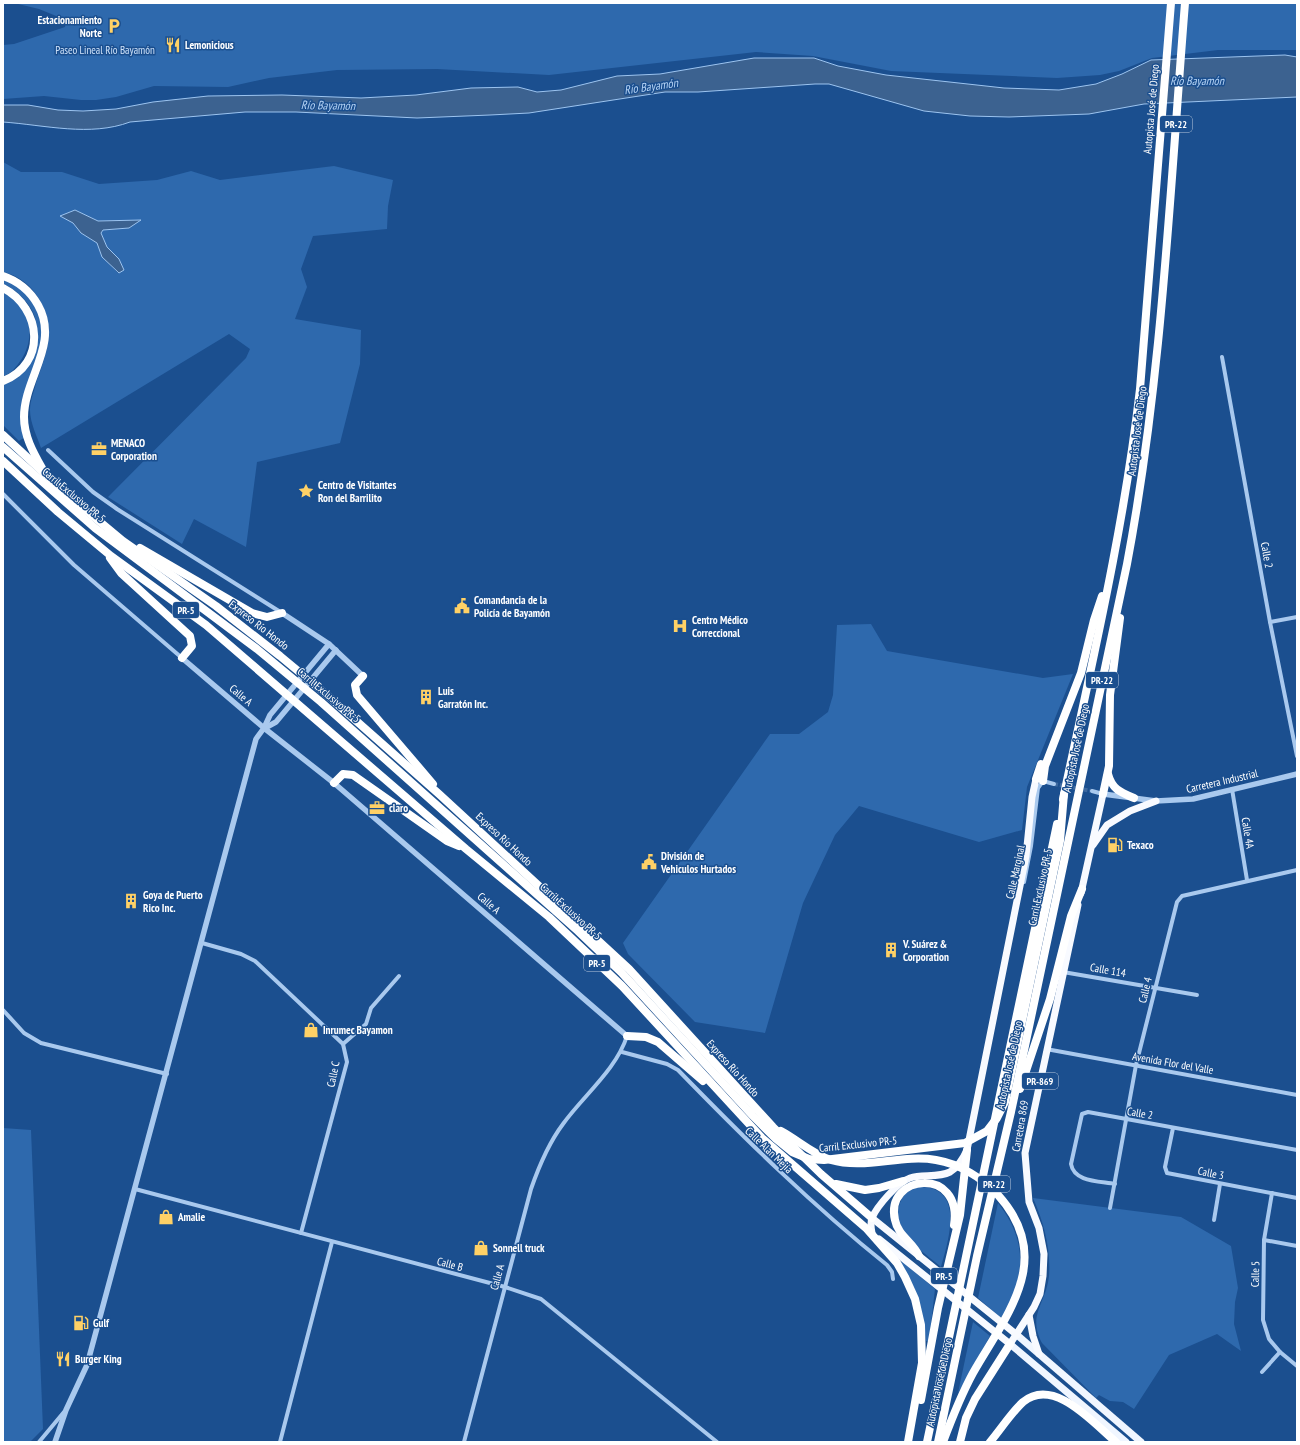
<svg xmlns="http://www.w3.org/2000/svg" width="1300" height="1445" font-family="'PT Sans Narrow',sans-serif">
<rect width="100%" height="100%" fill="#1b4f8f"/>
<g fill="#2e69ad" fill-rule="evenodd">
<path d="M 14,3 L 1297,3 L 1297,50 L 1218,50 L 1152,58 L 1119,71 L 1100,75 L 1057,78 L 891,71 L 813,56 L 756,52 L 549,75 L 437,69 L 337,70 L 269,78 L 228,87 L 154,86 L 116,97 L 96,100 L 81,100 L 44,96 L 3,99 L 3,45 L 14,44 L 65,27 L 66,20 L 39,9 Z"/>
<path d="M 3,162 L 21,172 L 62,172 L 99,184 L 157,180 L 191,171 L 220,180 L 334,166 L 393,180 L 388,206 L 387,229 L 313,236 L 301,269 L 307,287 L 295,319 L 361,330 L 360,364 L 340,443 L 257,462 L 246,547 L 194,519 L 182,544 L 108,497 L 246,358 L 250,349 L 229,334 L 41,448 C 37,436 30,423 30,410 C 30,401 34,392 36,383 C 47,352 57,330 39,299 C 31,285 18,275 3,272 ZM 75,210 L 98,221 L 140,220 L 129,228 L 103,230 L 101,233 L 107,247 L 119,259 L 123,270 L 118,273 L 102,257 L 97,243 L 81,233 L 73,223 L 61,216 Z"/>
<path d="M 3,279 L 21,289 L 38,310 L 43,334 L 32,378 L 25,437 L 19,441 L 3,425 L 3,384 L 29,364 C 31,351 36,337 36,324 C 36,308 17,289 3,284 Z"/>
<path d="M 3,292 C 8,296 16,300 20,305 C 33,321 32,344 21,360 C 16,367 11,374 3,376 Z"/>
<path d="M 871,624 L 887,651 L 1043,678 L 1073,674 L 1027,787 L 1022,830 L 979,842 L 859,806 L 835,835 L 803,903 L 765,1033 L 695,1022 L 628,954 L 623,943 L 770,734 L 799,734 L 828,712 L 833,695 L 837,625 Z"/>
<path d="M 3,1128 L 31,1130 L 43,1429 L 30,1442 L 3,1442 Z"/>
<path d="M 920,1187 C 965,1187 949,1240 941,1267 C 924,1252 889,1231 900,1203 C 904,1193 910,1189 920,1187 Z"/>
<path d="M 1033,1198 L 1181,1217 L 1231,1246 L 1238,1288 L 1235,1302 L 1234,1324 L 1241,1351 L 1217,1334 L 1169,1355 L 1134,1409 L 1123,1402 L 1110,1401 L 1099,1395 L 1096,1398 L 1042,1343 C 1027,1315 1046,1304 1049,1276 C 1051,1249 1044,1223 1033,1198 Z"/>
<path d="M 998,1203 C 1028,1241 1026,1278 1001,1318 L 978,1298 Z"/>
<path d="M 903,1262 L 935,1289 L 929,1341 L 926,1341 C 923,1309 918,1291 901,1263 Z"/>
<path d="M 973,1322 L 990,1336 L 958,1393 Z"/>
</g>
<g fill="#3c6290" stroke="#9cc4f0">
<path d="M 1285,55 L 1297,57 L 1297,97 L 1144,104 L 1089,114 L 1009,117 L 970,116 L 924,111 L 829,84 L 815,84 L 698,92 L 665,92 L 529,113 L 490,115 L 417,118 L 296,112 L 245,112 L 130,122 C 90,137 45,125 3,122 L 3,105 L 28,105 L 58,110 L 83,111 L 116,109 L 153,102 L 208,96 L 282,95 L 361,98 L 416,95 L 471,88 L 518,87 L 537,92 L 561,90 L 617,76 L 660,74 L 754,58 L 814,58 L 838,66 L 886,75 L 1004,88 L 1059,90 L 1096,84 L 1122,74 L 1151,60 Z"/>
<path d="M 75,210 L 98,221 L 141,220 L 129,228 L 103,230 L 101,233 L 107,247 L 119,259 L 124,270 L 119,273 L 102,257 L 97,243 L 81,233 L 73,223 L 60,216 Z"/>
</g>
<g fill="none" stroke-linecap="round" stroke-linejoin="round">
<path stroke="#3d69a0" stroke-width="4" stroke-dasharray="4 2" stroke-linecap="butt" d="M 1054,784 L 1092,791"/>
<g stroke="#a9c9ee" stroke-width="4">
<path d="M 1222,357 L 1270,622 L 1297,756"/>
<path d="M 48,450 L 93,492 L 117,509 L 282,613"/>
<path d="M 3,494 L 74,565 L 182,658"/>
<path d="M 1270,622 L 1297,617"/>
<path d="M 1232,789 L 1247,880"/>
<path d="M 1092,791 L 1103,794"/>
<path d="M 1024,882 L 1031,846 L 1038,788 L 1043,781 L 1054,784"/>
<path d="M 202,943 L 241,954 L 255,961 L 343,1044 L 347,1062 L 301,1233"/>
<path d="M 1063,972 L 1197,995"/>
<path d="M 3,1010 L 24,1033 L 41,1043 L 167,1074"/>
<path d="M 343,1044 L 366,1024 L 371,1008 L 399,976"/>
<path d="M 1046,1049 L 1297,1095"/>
<path d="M 622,1052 L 667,1064 L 678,1070 C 745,1139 812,1205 887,1265 L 892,1272 L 893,1279"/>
<path d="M 1173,1128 L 1165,1167 L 1167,1173 L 1297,1198"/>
<path d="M 1115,1184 C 1099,1181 1074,1182 1071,1164 L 1082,1114 L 1088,1112 L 1297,1150"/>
<path d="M 135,1189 L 505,1287 L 541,1299 L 717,1442"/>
<path d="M 1272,1193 L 1264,1240 L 1263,1320 L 1269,1339 L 1280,1352 L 1297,1366"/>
<path d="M 1110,1208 L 1136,1065 L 1177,902 L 1182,896 L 1297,870"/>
<path d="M 1214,1220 L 1220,1184"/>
<path d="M 1264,1240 L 1297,1246"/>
<path d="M 1262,1372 L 1280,1352"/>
<path d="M 39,1442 L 64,1412"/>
<path d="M 280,1442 L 332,1242"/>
<path d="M 464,1442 L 531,1189 C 539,1166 548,1144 563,1124 C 584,1095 616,1070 627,1036"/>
</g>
<g stroke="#a9c9ee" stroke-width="5.5">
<path d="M 282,613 L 329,644 L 363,676"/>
<path d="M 182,658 L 264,728 L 334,783 L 627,1036"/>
<path d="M 265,728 L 276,722 L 336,650"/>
<path d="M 1103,794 L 1156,801 L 1193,799 L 1297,774"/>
<path d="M 55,1442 L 66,1410 L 87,1365 L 256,739 L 264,728 L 270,715 L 329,644"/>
</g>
<g stroke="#f0f6ff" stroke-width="7">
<path d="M 1017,1335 L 1141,1442"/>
<path d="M 1010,1344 L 1126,1442"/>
</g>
<g stroke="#f8faff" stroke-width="7">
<path d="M 1093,845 L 1107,825 L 1130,811 L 1156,801"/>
<path d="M 1081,893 L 1103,794"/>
<path d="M 872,1218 L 1017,1335"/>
<path d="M 872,1233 C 871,1228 870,1223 872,1218 C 877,1206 898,1182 910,1178 C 922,1174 938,1178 950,1172 C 958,1167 963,1159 967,1150 L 1026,856 L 1032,797 L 1036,779"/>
<path d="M 879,1239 L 1010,1344 L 1034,1307 L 1040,1294 L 1043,1276 L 1044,1254 L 1039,1228 L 1029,1202 L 1025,1153 L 1078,905"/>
<path d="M 1029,1315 L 1033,1336 L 1039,1354"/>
</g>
<g stroke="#fff" stroke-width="8">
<path d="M 3,276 C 18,281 30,291 38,305 C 60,344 24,378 24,417 C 24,436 33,452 42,468"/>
<path d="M 3,288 C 42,308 47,364 3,381"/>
<path d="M 3,435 L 70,497 L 123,541 L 216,606 L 280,656 L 327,695 L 439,794 L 629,969 L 773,1127 L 821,1174 L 872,1218"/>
<path d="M 3,447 L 95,528 L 257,649 L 321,702 L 578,931 L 621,972 L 753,1116 L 776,1139 L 792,1152 L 809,1159 L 824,1160 L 965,1143 L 987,1131 L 997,1118 L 1005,1102 L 1060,841 L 1064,794"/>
<path d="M 3,461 L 58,512 L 111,556 L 206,625 L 466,849 L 549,917 L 622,986 L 762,1138 L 867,1229 L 897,1263 L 905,1277 L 915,1299 L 921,1325 L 922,1363 L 908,1442"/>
<path d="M 140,548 L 252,613 L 267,617 L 282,613"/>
<path d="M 110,558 L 121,573 L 190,636 L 192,646 L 182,658"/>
<path d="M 363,676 L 355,685 L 357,695 L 433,784"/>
<path d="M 1108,774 C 1112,789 1120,792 1134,798"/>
<path d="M 1036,779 L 1041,764"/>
<path d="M 1043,781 L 1045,766 L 1081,673 L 1094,620 L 1102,596"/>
<path d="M 334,783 L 343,774 L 353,775 L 447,841 L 459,846"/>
<path d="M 1103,794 L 1109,766 L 1110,695 L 1120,618"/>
<path d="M 1063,799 C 1092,663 1124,528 1140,389 L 1171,3"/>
<path d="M 627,1036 L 646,1037 L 658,1042 L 703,1081"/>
<path d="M 1020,1089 L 1050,999 L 1071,916 L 1082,889"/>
<path d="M 781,1131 C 798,1140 812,1154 831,1160 C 865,1170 901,1154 936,1160 C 960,1164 982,1178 998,1195 C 1056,1259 1006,1315 973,1373 C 961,1395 952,1418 943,1442"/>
<path d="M 836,1184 L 865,1190 L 879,1188 L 903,1181"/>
<path d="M 919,1256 C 913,1242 898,1236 895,1220 C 884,1174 963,1166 954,1225"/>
<path d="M 921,1400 L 938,1308 L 960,1215 L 967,1150"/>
<path d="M 927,1442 L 1057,824"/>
<path d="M 938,1442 L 977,1256 L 1011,1112 L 1127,564 C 1162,379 1170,190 1185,3"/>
<path d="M 960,1442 L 966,1418 L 975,1399 L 1010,1344"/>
<path d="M 990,1442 C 1001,1429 1011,1413 1023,1402 C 1054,1376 1094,1424 1116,1442"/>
</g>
</g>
<defs>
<symbol id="parking-bare" viewBox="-9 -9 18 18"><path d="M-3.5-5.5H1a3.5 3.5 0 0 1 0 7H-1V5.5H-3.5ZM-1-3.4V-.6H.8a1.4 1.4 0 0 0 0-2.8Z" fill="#ffd166" stroke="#1b4f8f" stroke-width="2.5" paint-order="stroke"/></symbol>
<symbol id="restaurant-bare" viewBox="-9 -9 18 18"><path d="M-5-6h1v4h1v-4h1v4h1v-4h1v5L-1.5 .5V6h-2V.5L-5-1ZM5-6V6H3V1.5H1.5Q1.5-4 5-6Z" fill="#ffd166" stroke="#1b4f8f" stroke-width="2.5" paint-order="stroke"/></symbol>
<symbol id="office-bare" viewBox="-9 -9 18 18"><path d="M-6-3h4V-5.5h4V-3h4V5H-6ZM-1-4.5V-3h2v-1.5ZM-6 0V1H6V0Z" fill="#ffd166" stroke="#1b4f8f" stroke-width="2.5" paint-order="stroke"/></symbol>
<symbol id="sight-bare" viewBox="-9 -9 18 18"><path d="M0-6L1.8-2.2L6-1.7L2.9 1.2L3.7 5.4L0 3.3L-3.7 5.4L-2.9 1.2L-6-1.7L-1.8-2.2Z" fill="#ffd166" stroke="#1b4f8f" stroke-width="2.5" paint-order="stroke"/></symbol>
<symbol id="civic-bare" viewBox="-9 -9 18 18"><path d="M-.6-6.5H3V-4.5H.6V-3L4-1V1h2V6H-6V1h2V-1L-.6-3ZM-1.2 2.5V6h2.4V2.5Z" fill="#ffd166" stroke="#1b4f8f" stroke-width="2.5" paint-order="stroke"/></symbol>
<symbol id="hospital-bare" viewBox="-9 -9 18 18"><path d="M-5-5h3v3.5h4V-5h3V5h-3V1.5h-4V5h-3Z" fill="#ffd166" stroke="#1b4f8f" stroke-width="2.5" paint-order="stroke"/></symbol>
<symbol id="building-bare" viewBox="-9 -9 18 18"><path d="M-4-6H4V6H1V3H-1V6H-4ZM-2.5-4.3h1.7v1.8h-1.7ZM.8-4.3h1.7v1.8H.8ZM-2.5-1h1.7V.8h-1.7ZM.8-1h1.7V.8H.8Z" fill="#ffd166" stroke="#1b4f8f" stroke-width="2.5" paint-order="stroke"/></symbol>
<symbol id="fuel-bare" viewBox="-9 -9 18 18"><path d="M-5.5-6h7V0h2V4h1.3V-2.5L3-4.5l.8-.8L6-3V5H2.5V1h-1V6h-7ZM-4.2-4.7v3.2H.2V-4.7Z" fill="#ffd166" stroke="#1b4f8f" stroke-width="2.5" paint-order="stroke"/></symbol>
<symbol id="shop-bare" viewBox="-9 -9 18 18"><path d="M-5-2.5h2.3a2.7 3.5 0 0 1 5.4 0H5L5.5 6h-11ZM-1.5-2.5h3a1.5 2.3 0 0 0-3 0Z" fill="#ffd166" stroke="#1b4f8f" stroke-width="2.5" paint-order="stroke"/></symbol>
</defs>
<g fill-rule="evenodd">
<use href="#parking-bare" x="103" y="15" width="22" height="22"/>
<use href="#restaurant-bare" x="162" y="34" width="22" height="22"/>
<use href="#office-bare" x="88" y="438" width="22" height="22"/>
<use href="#sight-bare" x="295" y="480" width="22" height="22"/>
<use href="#civic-bare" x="451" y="595" width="22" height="22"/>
<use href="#hospital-bare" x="669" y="615" width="22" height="22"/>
<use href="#building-bare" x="415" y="686" width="22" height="22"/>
<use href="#office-bare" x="366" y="797" width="22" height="22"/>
<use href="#fuel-bare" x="1104" y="834" width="22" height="22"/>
<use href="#civic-bare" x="638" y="851" width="22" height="22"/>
<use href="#building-bare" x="120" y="890" width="22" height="22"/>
<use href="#building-bare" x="880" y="939" width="22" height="22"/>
<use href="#shop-bare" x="300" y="1019" width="22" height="22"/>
<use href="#shop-bare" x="155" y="1206" width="22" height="22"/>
<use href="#shop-bare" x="470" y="1237" width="22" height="22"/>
<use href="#fuel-bare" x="70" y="1312" width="22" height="22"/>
<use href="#restaurant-bare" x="52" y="1348" width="22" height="22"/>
</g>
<g text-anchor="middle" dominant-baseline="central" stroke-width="3" stroke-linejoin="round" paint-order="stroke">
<g fill="#1b4f8f" stroke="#bbcadd" stroke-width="1">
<rect x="1160" y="116" width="32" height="16" rx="3"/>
<rect x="173" y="602" width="26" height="16" rx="3"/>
<rect x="1086" y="672" width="32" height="16" rx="3"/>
<rect x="584" y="955" width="26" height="16" rx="3"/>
<rect x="1022" y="1073" width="36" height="16" rx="3"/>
<rect x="978" y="1176" width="32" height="16" rx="3"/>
<rect x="931" y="1268" width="26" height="16" rx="3"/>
</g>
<g font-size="10" font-weight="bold" fill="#fff">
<text x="1176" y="124">PR-22</text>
<text x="186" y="610">PR-5</text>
<text x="1102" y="680">PR-22</text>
<text x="597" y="963">PR-5</text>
<text x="1040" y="1081">PR-869</text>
<text x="994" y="1184">PR-22</text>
<text x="944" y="1276">PR-5</text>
</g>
<g font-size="11" font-weight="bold" fill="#fff" stroke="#1b4f8f" text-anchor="start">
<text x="102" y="20" text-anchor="end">Estacionamiento<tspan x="102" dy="13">Norte</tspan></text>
<text x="185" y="45">Lemonicious</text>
<text x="111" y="443">MENACO<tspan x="111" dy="13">Corporation</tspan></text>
<text x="318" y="485">Centro de Visitantes<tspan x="318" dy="13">Ron del Barrilito</tspan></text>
<text x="474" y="600">Comandancia de la<tspan x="474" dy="13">Policía de Bayamón</tspan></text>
<text x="692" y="620">Centro Médico<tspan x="692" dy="13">Correccional</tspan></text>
<text x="438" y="691">Luis<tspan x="438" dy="13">Garratón Inc.</tspan></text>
<text x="389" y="808">claro</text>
<text x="1127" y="845">Texaco</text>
<text x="661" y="856">División de<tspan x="661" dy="13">Vehiculos Hurtados</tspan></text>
<text x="143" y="895">Goya de Puerto<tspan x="143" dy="13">Rico Inc.</tspan></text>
<text x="903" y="944">V. Suárez &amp;<tspan x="903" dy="13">Corporation</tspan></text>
<text x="323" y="1030">Inrumec Bayamon</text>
<text x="178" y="1217">Amalie</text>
<text x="493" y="1248">Sonnell truck</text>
<text x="93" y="1323">Gulf</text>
<text x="75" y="1359">Burger King</text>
</g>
<g font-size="11" fill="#cfe3fa" stroke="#1b4f8f">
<text x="105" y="50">Paseo Lineal Río Bayamón</text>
</g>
<g font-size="11" fill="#fff" stroke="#1b4f8f">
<text transform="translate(1151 109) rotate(-85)">Autopista José de Diego</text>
<text transform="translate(1137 431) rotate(-83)">Autopista José de Diego</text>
<text transform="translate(74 495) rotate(40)">Carril Exclusivo PR-5</text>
<text transform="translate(1267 555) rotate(80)">Calle 2</text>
<text transform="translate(259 625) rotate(38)">Expreso Río Hondo</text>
<text transform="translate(241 695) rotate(40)">Calle A</text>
<text transform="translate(329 695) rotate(40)">Carril Exclusivo PR-5</text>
<text transform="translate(1076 748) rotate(-78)">Autopista José de Diego</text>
<text transform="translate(1222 781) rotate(-13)">Carretera Industrial</text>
<text transform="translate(1248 833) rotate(81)">Calle 4A</text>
<text transform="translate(504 839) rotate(43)">Expreso Río Hondo</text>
<text transform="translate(1015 872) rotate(-78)">Calle Marginal</text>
<text transform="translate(1040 887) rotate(-78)">Carril Exclusivo PR-5</text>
<text transform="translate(489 903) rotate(41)">Calle A</text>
<text transform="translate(571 911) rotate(42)">Carril Exclusivo PR-5</text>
<text transform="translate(1108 970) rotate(10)">Calle 114</text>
<text transform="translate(1145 990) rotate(-76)">Calle 4</text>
<text transform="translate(1173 1063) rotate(10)">Avenida Flor del Valle</text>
<text transform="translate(1009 1065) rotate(-78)">Autopista José de Diego</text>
<text transform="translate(733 1068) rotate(48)">Expreso Río Hondo</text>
<text transform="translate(333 1074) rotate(-78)">Calle C</text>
<text transform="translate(1140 1113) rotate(10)">Calle 2</text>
<text transform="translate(1020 1126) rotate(-80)">Carretera 869</text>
<text transform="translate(858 1144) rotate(-6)">Carril Exclusivo PR-5</text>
<text transform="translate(769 1150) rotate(44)">Calle Alan Mejía</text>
<text transform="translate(1211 1173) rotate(12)">Calle 3</text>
<text transform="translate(450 1264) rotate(15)">Calle B</text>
<text transform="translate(1255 1274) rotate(-89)">Calle 5</text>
<text transform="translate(497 1277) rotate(-75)">Calle A</text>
<text transform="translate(939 1382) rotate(-78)">Autopista José de Diego</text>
</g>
<g font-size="12" font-style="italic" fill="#b5d3f5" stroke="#1b4f8f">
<text x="1197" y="80">Río Bayamón</text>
<text transform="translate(651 86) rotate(-8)">Río Bayamón</text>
<text transform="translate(328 105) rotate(1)">Río Bayamón</text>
</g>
</g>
<rect width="1300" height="1445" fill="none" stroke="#ffffff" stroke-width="8"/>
</svg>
